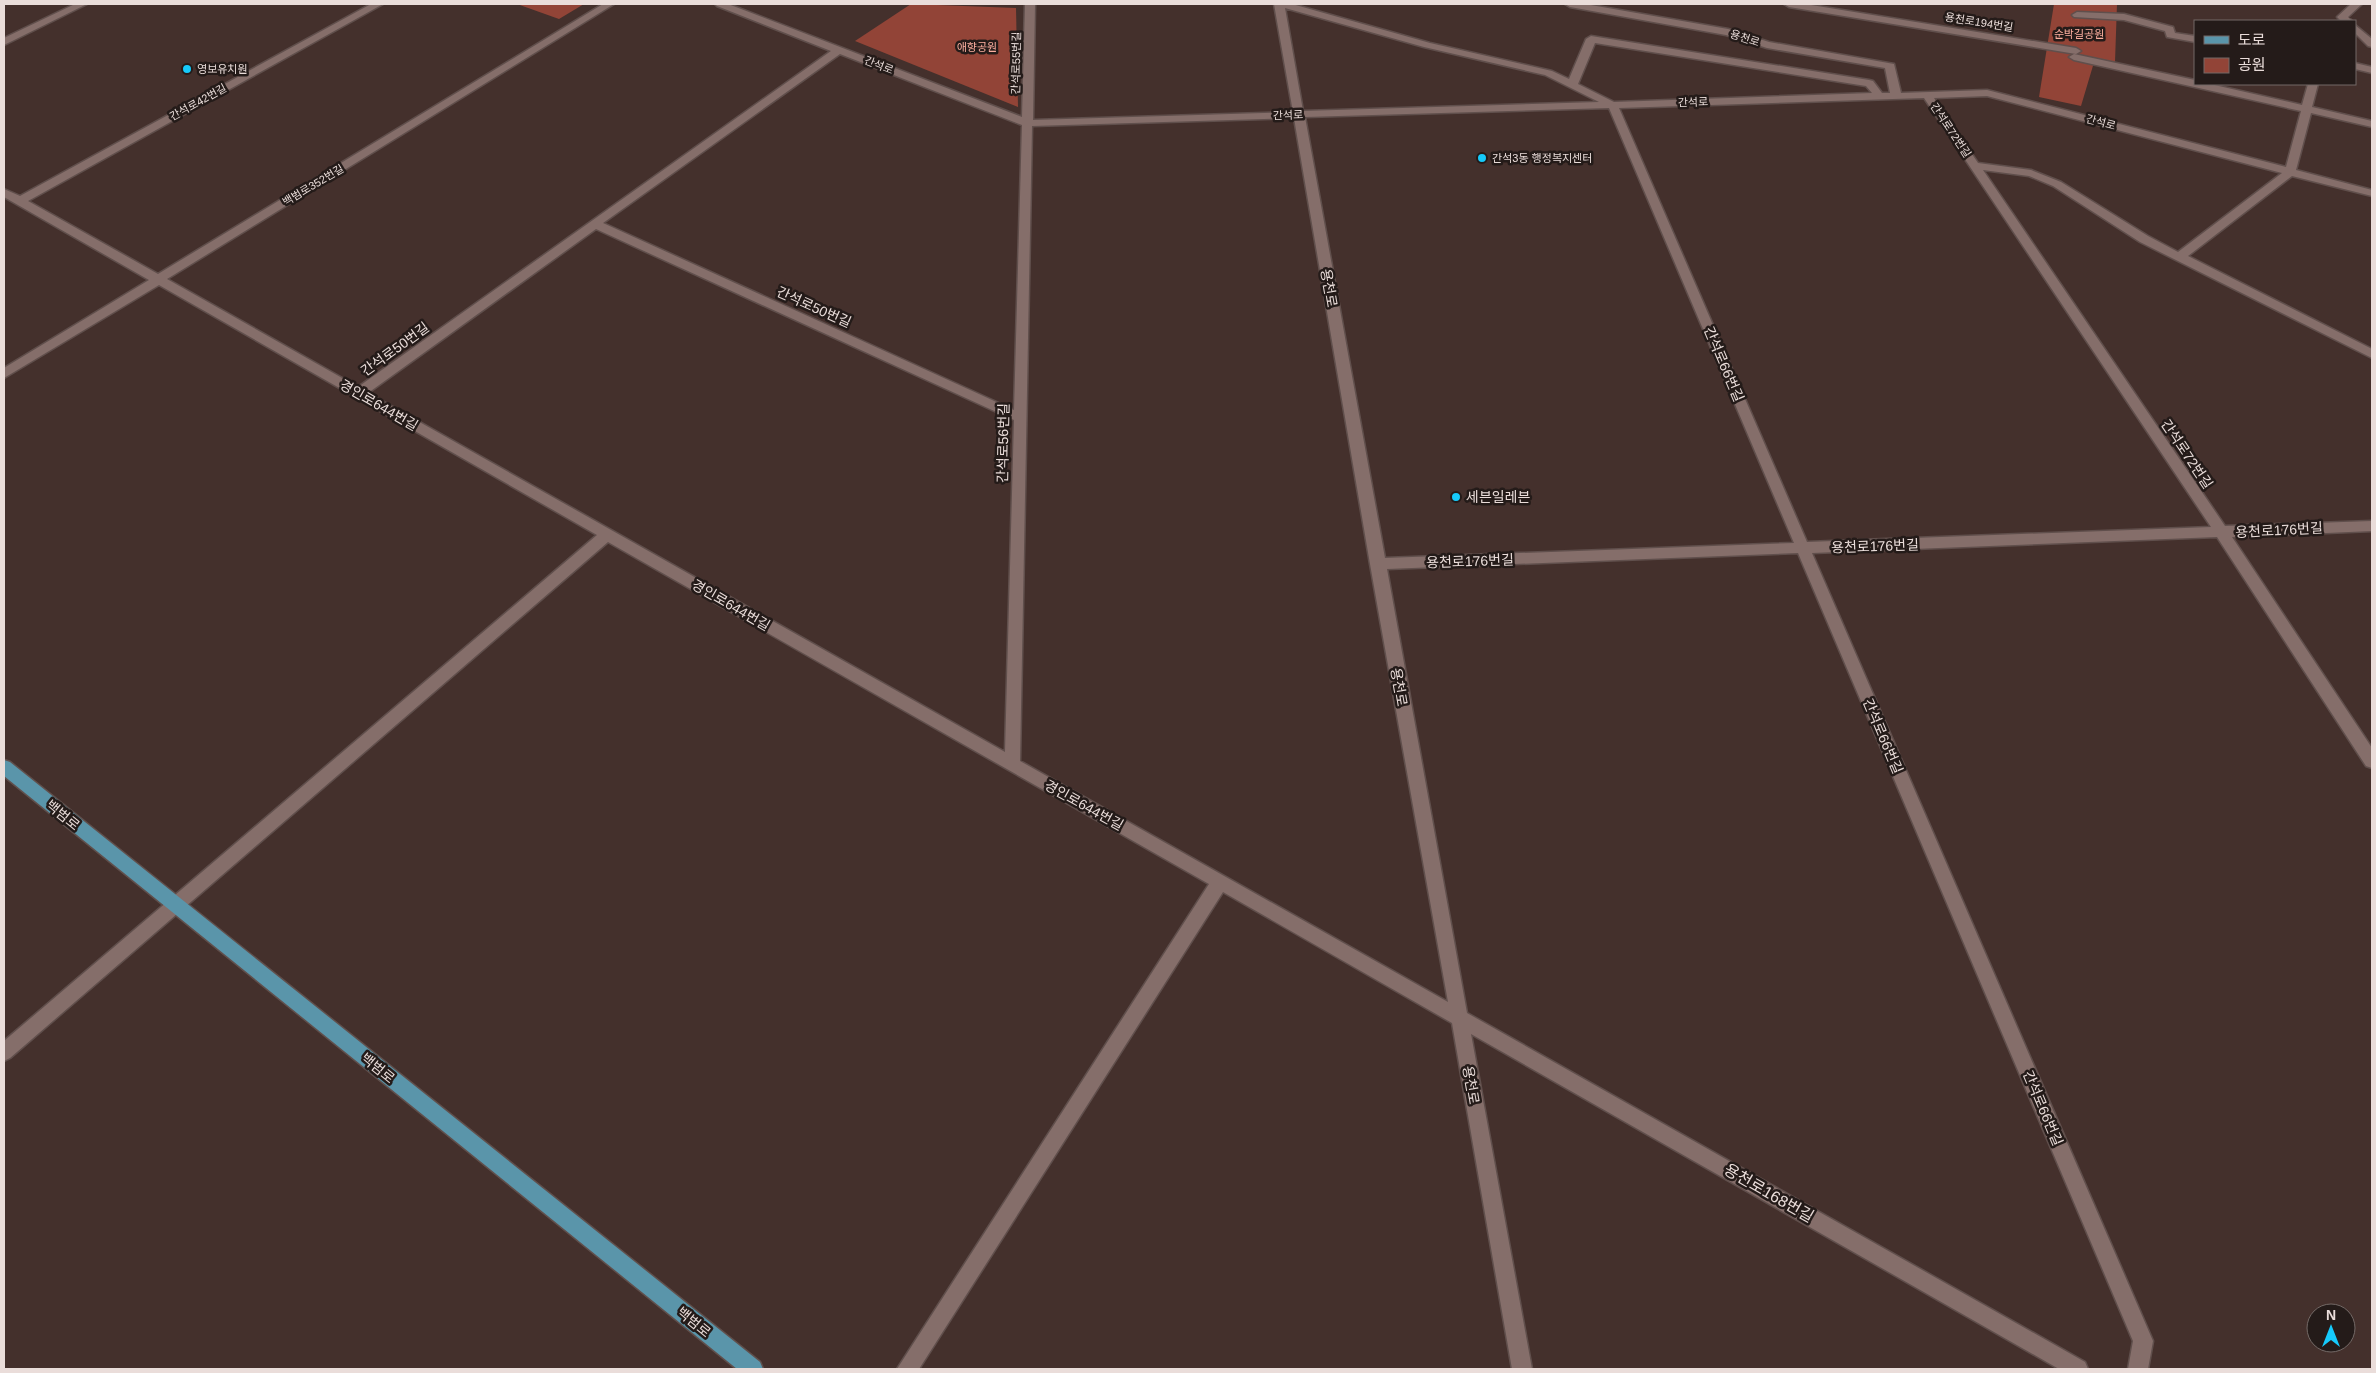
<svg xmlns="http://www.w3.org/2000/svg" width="2376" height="1373" font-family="Arial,'Noto Sans KR',sans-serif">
<rect width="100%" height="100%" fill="#44302c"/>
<g fill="#924437">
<path d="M 517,4 L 584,4 L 559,19 Z"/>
<path d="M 911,4 L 1016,8 L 1018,107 L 855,41 Z"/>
<path d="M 2054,4 L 2117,4 L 2115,62 L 2095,59 L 2081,106 L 2039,97 Z"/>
</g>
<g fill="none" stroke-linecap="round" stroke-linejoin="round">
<defs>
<g id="minor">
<path d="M 75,4 L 87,4 L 4,45 L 4,38 Z"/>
<path d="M 371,4 L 383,4 L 28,201 L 158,274 L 603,4 L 614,4 L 167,279 L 358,387 L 831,51 L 717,6 L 715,4 L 728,4 L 1022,117 L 1025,4 L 1035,4 L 1033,120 L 1293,112 L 1274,4 L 1292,4 L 1430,43 L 1552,71 L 1569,79 L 1586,39 L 1591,36 L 1869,80 L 1873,81 L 1882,93 L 1890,93 L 1885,68 L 1767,48 L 1726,35 L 1570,7 L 1565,4 L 1585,4 L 1728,29 L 1769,42 L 1894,64 L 1901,93 L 1987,90 L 2286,167 L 2301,111 L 2074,60 L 2069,57 L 2074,54 L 2195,80 L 2195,84 L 2210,84 L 2302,105 L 2308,84 L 2318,84 L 2312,107 L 2372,121 L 2372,127 L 2311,113 L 2296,170 L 2372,190 L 2372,196 L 2292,176 L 2188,256 L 2372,349 L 2372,358 L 2140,242 L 2053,186 L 2029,176 L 1983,170 L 2225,526 L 2372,521 L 2372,531 L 2232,537 L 2372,748 L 2372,768 L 2366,766 L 2217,537 L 1812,553 L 2153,1341 L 2148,1369 L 2128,1369 L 2133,1341 L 1798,553 L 1387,569 L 1467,1013 L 2085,1362 L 2088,1369 L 2059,1369 L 1471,1034 L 1532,1369 L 1512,1369 L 1452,1023 L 1223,892 L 919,1369 L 897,1369 L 1209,884 L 608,542 L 10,1058 L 4,1061 L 4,1041 L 597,535 L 159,285 L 4,378 L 4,368 L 149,280 L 4,197 L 4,189 L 20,196 ZM 1285,8 L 1424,47 L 1545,75 L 1599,102 L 1303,111 ZM 1595,43 L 1866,86 L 1872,93 L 1614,102 L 1578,84 ZM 840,54 L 1022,125 L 1014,410 L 603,223 ZM 1987,96 L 2282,173 L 2178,252 L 2148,236 L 2061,182 L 2031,170 L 1978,163 L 1934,98 ZM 1924,98 L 2211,527 L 1807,542 L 1619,108 ZM 1609,108 L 1794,543 L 1385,558 L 1305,117 ZM 1294,118 L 1370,564 L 1448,1002 L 1020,761 L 1032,126 ZM 596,229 L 1014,420 L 1005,752 L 368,393 Z"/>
<path d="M 1784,4 L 1805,4 L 2076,48 L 2081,51 L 2076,54 L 1789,7 Z"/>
<path d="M 2351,4 L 2362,4 L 2348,17 L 2352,21 L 2341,21 L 2337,17 Z"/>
<path d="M 2077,12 L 2124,14 L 2173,27 L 2175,33 L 2195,36 L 2195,42 L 2167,37 L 2165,31 L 2124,20 L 2074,17 L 2072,15 Z"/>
<path d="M 2355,25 L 2372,39 L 2372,47 L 2368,46 L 2355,33 Z"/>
<path d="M 2355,63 L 2372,67 L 2372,73 L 2355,69 Z"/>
</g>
<path id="major" d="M 4,760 L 10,762 L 760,1362 L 763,1369 L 737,1369 L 4,776 Z"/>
</defs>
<use href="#minor" stroke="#604f4c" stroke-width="3"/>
<use href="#major" stroke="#604f4c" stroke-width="3"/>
<use href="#minor" fill="#856e6a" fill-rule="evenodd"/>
<use href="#major" fill="#5a95aa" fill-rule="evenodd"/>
</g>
<g fill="#16cafb" stroke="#241b19" stroke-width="2">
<circle cx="187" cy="69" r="5"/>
<circle cx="1482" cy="158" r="5"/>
<circle cx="1456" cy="497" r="5"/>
</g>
<g text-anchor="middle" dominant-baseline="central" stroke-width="5" stroke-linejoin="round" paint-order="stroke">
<g font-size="11" fill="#eaddda" stroke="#241b19">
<text transform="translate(1979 22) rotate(9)">용천로194번길</text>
<text transform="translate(1745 38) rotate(18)">용천로</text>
<text transform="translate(1016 63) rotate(-89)">간석로55번길</text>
<text transform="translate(879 65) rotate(21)">간석로</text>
<text transform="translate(198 102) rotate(-29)">간석로42번길</text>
<text transform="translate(1693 102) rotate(-2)">간석로</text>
<text transform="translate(1288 115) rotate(-2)">간석로</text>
<text transform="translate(2101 122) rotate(15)">간석로</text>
<text transform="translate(1951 130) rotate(56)">간석로72번길</text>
<text transform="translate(313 185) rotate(-31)">백범로352번길</text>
</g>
<g font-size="11" fill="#fbae9f" stroke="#241b19">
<text x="2079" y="34">순박길공원</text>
<text x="977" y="47">애향공원</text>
</g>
<g font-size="11" fill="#eaddda" stroke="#241b19" text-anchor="start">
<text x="197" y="69">영보유치원</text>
<text x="1492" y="158">간석3동 행정복지센터</text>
</g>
<g font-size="14" fill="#eaddda" stroke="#241b19">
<text transform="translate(1329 288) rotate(80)">용천로</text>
<text transform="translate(814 307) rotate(24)">간석로50번길</text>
<text transform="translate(395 349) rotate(-36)">간석로50번길</text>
<text transform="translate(1724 364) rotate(67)">간석로66번길</text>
<text transform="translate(379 405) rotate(30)">경인로644번길</text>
<text transform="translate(1003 443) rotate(-89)">간석로56번길</text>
<text transform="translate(2187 454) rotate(56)">간석로72번길</text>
<text transform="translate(2279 530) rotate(-3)">용천로176번길</text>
<text transform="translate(1875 546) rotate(-2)">용천로176번길</text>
<text transform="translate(1470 561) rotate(-2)">용천로176번길</text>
<text transform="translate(731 605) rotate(30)">경인로644번길</text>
<text transform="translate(1399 687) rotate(80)">용천로</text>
<text transform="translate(1883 736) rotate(67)">간석로66번길</text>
<text transform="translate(1084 805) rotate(29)">경인로644번길</text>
<text transform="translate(63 815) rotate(39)">백범로</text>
<text transform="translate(378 1068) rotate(39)">백범로</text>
<text transform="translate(1471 1085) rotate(80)">용천로</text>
<text transform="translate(2043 1108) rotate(67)">간석로66번길</text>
<text transform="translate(694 1322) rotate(39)">백범로</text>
</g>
<g font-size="14" fill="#eaddda" stroke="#241b19" text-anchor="start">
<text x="1466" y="497">세븐일레븐</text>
</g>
<g font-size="16" fill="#eaddda" stroke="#241b19">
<text transform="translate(1769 1193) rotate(30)">용천로168번길</text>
</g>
</g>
<rect width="2376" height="1373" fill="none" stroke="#eaddda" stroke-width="10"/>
<rect x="2194" y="20" width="162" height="65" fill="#241b19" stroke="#736966"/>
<rect x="2204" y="36" width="25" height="8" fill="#5a95aa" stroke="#736966"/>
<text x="2238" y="45" font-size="15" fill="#eaddda">도로</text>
<rect x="2204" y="58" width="25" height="15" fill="#924437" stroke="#736966"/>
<text x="2238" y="70" font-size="15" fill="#eaddda">공원</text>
<g transform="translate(2331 1328)"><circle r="24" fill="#241b19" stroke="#736966"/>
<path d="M0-4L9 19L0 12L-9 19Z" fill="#16cafb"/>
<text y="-8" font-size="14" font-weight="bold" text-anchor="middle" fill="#eaddda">N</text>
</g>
</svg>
